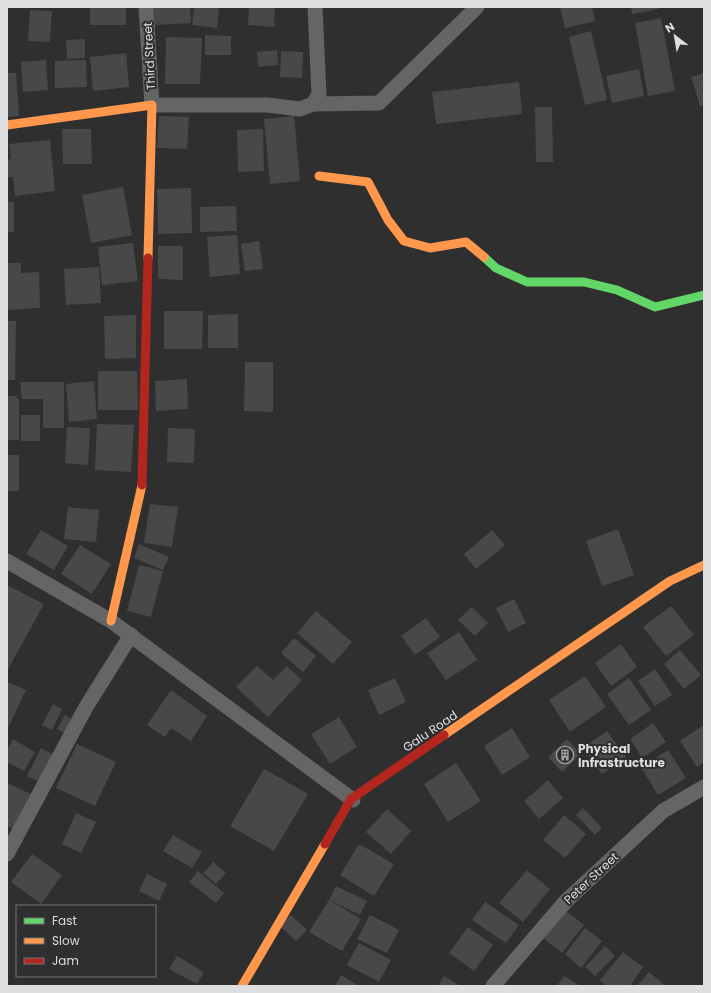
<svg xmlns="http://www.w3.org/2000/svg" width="711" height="993" font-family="Poppins,sans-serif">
<rect width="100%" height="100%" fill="#2f2f30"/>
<g fill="#484848">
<rect x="90" y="7" width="36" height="18"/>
<path d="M 154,7 L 190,7 L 191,23 L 155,25 Z"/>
<path d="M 194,7 L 219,7 L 217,28 L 192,25 Z"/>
<path d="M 249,7 L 275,7 L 274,27 L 248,25 Z"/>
<path d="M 560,7 L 592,7 L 595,21 L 565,28 Z"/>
<path d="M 631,7 L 659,7 L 659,9 L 632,14 Z"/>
<path d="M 30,10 L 52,11 L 50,42 L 28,41 Z"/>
<path d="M 661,18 L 675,91 L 648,96 L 635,23 Z"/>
<path d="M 591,31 L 607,100 L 585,105 L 569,37 Z"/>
<path d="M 205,35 L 231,36 L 231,55 L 205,55 Z"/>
<path d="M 166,37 L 202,38 L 200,84 L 165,84 Z"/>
<path d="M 85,39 L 85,58 L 67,59 L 66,40 Z"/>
<path d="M 277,50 L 278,65 L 258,67 L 257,52 Z"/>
<path d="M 281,51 L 303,52 L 302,78 L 280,77 Z"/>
<path d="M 126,53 L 129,87 L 93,91 L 90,57 Z"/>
<path d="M 46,60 L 48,90 L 23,92 L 21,62 Z"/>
<path d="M 86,60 L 87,87 L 55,88 L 55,61 Z"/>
<path d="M 639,69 L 644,96 L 612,103 L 606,76 Z"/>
<path d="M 7,73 L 16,73 L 19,116 L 7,117 Z"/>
<path d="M 704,73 L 704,105 L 700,106 L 691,77 Z"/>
<path d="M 519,82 L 522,114 L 436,124 L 432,92 Z"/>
<path d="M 535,107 L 552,107 L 553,162 L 536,162 Z"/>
<path d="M 159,116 L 189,117 L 187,149 L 157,148 Z"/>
<path d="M 294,116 L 300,181 L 270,184 L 264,119 Z"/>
<path d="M 62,129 L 91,129 L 92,164 L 63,164 Z"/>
<path d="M 263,129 L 264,171 L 238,172 L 237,130 Z"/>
<path d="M 50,140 L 55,191 L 15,196 L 13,177 L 7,177 L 7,160 L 11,159 L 9,144 Z"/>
<path d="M 123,187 L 132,235 L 91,243 L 82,195 Z"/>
<path d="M 191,188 L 192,233 L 158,234 L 157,189 Z"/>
<path d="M 7,201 L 14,202 L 14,232 L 7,232 Z"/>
<path d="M 236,206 L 237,231 L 200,232 L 200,207 Z"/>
<path d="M 237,235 L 240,274 L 210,277 L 207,237 Z"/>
<path d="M 259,241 L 263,269 L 245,271 L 241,244 Z"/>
<path d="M 133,243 L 138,281 L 102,285 L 98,247 Z"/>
<path d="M 158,246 L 183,246 L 183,280 L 158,279 Z"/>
<path d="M 7,263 L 21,263 L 21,273 L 39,272 L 40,308 L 7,310 Z"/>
<path d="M 99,267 L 101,303 L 66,305 L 64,269 Z"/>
<path d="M 164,311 L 203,311 L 202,349 L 164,349 Z"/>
<path d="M 238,314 L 238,348 L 208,348 L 208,315 Z"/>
<path d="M 136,315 L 136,358 L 105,359 L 104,316 Z"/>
<path d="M 7,321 L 16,321 L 15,380 L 7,380 Z"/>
<path d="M 245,362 L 273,362 L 273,412 L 244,411 Z"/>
<path d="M 98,371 L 137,371 L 138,410 L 98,410 Z"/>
<path d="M 187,379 L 188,409 L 156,411 L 155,381 Z"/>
<path d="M 94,381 L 97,419 L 69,422 L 66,384 Z"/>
<path d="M 20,382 L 64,382 L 64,428 L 43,428 L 43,399 L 22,399 Z"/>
<path d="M 7,396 L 17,396 L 17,399 L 19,399 L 19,440 L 7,440 Z"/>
<rect x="21" y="415" width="19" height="26"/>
<path d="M 97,424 L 134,425 L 131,472 L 95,470 Z"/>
<path d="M 67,427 L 90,428 L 88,465 L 65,463 Z"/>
<path d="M 168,428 L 195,429 L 194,463 L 167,462 Z"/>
<rect x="7" y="455" width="12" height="36"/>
<path d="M 150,504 L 178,507 L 172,547 L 144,543 Z"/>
<path d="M 68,507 L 99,510 L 96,542 L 64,539 Z"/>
<path d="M 618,529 L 634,575 L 602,586 L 586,541 Z"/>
<path d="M 41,530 L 68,546 L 54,570 L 26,554 Z"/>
<path d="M 492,530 L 505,545 L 476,569 L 464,554 Z"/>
<path d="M 139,544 L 169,557 L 163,570 L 134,558 Z"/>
<path d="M 80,545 L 111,564 L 92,594 L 61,574 Z"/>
<path d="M 139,565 L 163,571 L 151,617 L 127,611 Z"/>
<path d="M 7,585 L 44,604 L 7,671 Z"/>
<path d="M 514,599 L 526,623 L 508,632 L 496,608 Z"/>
<path d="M 671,606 L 694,635 L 666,656 L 643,627 Z"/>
<path d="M 472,607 L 488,623 L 475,636 L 458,620 Z"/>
<path d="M 316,611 L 352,642 L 333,664 L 297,633 Z"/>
<path d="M 426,618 L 440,637 L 415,655 L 401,636 Z"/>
<path d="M 459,632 L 477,660 L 446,680 L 427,653 Z"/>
<path d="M 294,638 L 316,656 L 303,672 L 281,653 Z"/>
<path d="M 621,644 L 637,667 L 611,686 L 595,663 Z"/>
<path d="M 680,650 L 701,675 L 684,689 L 664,664 Z"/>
<path d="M 257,666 L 273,680 L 287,666 L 302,680 L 268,717 L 236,687 Z"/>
<path d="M 655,669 L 672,695 L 655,706 L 638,681 Z"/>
<path d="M 585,676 L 606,707 L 570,732 L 549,700 Z"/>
<path d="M 395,678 L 406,702 L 379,715 L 368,690 Z"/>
<path d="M 629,678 L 651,710 L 629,725 L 607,694 Z"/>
<path d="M 7,682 L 26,690 L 8,728 L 7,728 Z"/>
<path d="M 171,690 L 207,716 L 191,741 L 171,728 L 165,737 L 147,725 Z"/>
<path d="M 53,704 L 62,709 L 52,730 L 42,725 Z"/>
<path d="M 65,715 L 74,720 L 66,734 L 57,729 Z"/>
<path d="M 339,717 L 357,747 L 330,764 L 311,734 Z"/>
<path d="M 653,723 L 666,742 L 642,758 L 630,739 Z"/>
<path d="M 704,725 L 704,762 L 697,767 L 680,741 Z"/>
<path d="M 512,728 L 530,757 L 502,775 L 484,746 Z"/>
<path d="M 607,731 L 626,757 L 602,774 L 583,748 Z"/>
<path d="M 13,739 L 35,752 L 24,771 L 7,762 L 7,750 Z"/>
<path d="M 567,739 L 581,754 L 562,772 L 548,757 Z"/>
<path d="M 77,744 L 116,762 L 95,806 L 56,788 Z"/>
<path d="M 41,748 L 54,755 L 40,782 L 27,776 Z"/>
<path d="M 668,750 L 686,778 L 658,795 L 641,767 Z"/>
<path d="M 456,763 L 481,801 L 448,822 L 424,784 Z"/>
<path d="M 264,769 L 308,794 L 274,851 L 230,826 Z"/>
<path d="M 548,780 L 563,798 L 539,819 L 524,801 Z"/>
<path d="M 7,783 L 31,794 L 15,830 L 7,826 Z"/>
<path d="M 583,808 L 602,828 L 595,835 L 576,815 Z"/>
<path d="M 387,809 L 411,831 L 391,854 L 366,832 Z"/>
<path d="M 76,813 L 96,822 L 81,853 L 62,844 Z"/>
<path d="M 564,815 L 586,834 L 565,858 L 543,840 Z"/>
<path d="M 173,835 L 202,852 L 192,868 L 163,851 Z"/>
<path d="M 359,844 L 394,864 L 374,896 L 340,875 Z"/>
<path d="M 32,854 L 62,875 L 41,904 L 11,882 Z"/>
<path d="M 213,862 L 226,873 L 216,884 L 203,873 Z"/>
<path d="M 527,870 L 550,889 L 523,922 L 499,903 Z"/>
<path d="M 198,871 L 224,893 L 216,903 L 189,882 Z"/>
<path d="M 147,874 L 167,884 L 159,901 L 139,891 Z"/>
<path d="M 336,886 L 367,901 L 360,915 L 329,900 Z"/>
<path d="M 329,900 L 361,919 L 342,951 L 309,932 Z"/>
<path d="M 485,902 L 519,925 L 506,943 L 472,920 Z"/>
<path d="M 565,910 L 584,925 L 562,953 L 543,938 Z"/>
<path d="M 291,915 L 307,930 L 296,941 L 280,926 Z"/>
<path d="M 370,915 L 399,930 L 387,953 L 357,939 Z"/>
<path d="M 468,927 L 493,945 L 474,971 L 449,953 Z"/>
<path d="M 585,928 L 602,941 L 581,968 L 565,954 Z"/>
<path d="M 359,943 L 391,960 L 379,982 L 347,965 Z"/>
<path d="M 605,946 L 615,956 L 595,976 L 585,967 Z"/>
<path d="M 623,952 L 643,967 L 630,986 L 606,986 L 600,980 Z"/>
<path d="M 177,956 L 204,972 L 197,984 L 169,969 Z"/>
<path d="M 649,972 L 666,986 L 637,986 Z"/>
<path d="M 341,975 L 359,986 L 335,986 Z"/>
<path d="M 444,976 L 460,986 L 438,986 Z"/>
<path d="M 564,976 L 580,986 L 557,986 Z"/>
</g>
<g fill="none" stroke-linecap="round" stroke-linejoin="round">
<g stroke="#666566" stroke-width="15">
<path d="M 146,7 L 152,105 L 267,105 L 300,109 L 313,104 L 319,94 L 315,7"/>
<path d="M 313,104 L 379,103 L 477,7"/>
<path d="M 7,561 L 111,621 L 353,800"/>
<path d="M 7,854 L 86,707 L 131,635"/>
<path d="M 493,986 L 566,901 L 663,811 L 704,787"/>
</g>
<path stroke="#63d668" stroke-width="9" d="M 484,257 L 496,268 L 527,282 L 584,282 L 617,290 L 655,307 L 704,295"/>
<g stroke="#ff974d" stroke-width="9">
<path d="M 7,125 L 152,105 L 148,258"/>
<path d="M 319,176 L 368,182 L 388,220 L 404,241 L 430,248 L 466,242 L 484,257"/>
<path d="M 111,621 L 142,485"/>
<path d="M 444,735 L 670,581 L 704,565"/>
<path d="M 242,986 L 325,844"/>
</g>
<g stroke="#b3261e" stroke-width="9">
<path d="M 142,485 L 148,258"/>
<path d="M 325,844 L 351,799 L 444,735"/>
</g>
</g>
<defs>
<symbol id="building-ring" viewBox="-11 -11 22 22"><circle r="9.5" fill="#2f2e31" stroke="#a1a0a2" stroke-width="1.5"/><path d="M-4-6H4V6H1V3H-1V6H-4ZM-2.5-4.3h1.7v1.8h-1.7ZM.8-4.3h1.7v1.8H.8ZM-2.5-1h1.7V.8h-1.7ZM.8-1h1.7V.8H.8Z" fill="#a1a0a2"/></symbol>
</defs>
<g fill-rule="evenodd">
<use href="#building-ring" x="555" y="745" width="20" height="20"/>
</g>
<g text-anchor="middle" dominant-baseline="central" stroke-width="4" stroke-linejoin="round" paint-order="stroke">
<g font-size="12" fill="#dedddf" stroke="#2f2e31">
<text transform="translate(149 56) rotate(-93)">Third Street</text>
<text transform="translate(430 731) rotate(-34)">Galu Road</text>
<text transform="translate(591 878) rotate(-43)">Peter Street</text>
</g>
<g font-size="12" font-weight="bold" fill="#dedddf" stroke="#2f2e31" text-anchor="start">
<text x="578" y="748">Physical<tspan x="578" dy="14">Infrastructure</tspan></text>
</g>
</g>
<rect width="711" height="993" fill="none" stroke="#dedddf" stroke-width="16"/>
<rect x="16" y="905" width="140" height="72" fill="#2f2e31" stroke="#757477"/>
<rect x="24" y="918" width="20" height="6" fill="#63d668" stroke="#757477"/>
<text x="52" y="925" font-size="12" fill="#dedddf">Fast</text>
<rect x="24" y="938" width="20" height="6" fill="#ff974d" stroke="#757477"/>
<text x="52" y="945" font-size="12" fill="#dedddf">Slow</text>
<rect x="24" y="958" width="20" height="6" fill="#b3261e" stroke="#757477"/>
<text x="52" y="965" font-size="12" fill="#dedddf">Jam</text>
<g transform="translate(675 36) rotate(329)" stroke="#2f2e31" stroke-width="3" paint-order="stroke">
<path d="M0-3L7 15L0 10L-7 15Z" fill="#dedddf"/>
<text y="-6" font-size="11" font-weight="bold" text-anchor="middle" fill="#dedddf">N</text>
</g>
</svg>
